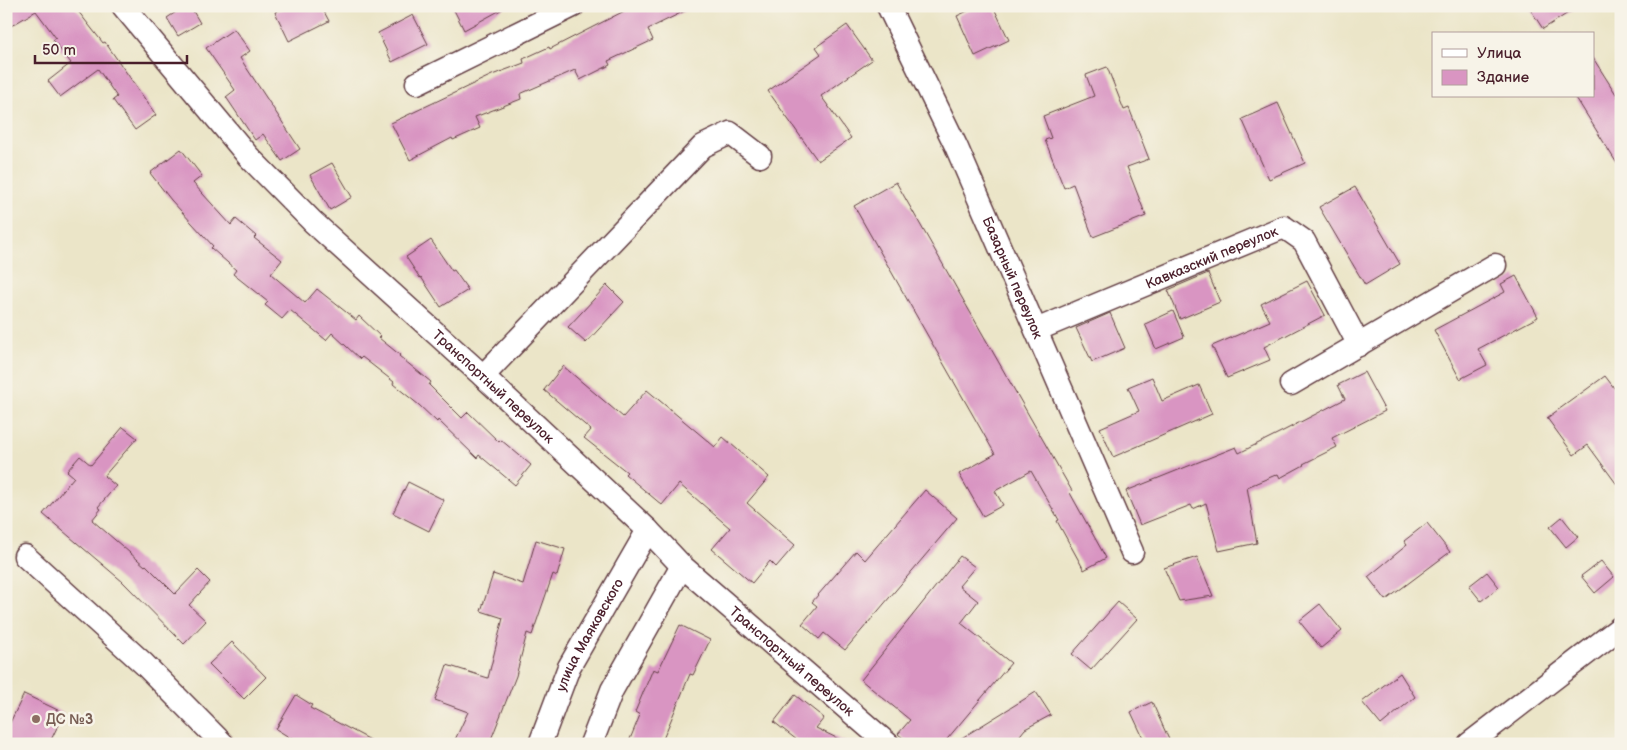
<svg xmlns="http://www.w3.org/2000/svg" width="1627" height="750" font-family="'Balsamiq Sans',sans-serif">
<rect width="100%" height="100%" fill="#f7f3e8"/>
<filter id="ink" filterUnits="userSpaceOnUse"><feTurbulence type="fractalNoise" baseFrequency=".02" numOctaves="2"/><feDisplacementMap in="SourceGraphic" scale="10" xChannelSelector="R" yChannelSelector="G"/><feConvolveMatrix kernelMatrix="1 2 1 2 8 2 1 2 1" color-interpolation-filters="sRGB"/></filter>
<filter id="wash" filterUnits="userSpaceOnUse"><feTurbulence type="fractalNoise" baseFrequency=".0096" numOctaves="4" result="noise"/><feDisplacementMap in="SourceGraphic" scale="20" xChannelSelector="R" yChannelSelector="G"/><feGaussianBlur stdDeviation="1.12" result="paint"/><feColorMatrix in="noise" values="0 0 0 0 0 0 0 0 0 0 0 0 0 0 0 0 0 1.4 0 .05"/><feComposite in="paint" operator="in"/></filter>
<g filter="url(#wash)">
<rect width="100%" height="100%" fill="#ebe5c8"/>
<g id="blocks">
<g fill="#d995c2">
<path d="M 6,6 L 74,6 L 103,43 L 105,42 L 156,115 L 135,130 L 113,100 L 117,97 L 98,69 L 60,97 L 48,81 L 71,63 L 53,40 L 56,38 L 36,11 L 6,29 Z"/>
<path d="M 185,6 L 190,6 L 200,23 L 178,36 L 167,18 Z"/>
<path d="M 286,6 L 321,6 L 329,21 L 289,41 L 275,12 Z"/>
<path d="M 452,6 L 508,6 L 464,30 Z"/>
<path d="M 634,6 L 695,6 L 648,29 L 653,40 L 608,61 L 610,65 L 580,80 L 575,70 L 520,94 L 521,99 L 475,117 L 480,128 L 453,140 L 452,138 L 410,160 L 391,123 L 492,75 L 524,63 L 523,59 L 549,47 L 550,49 Z"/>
<path d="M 978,6 L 993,6 L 1009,40 L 975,56 L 957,16 Z"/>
<path d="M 1528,6 L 1579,6 L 1543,29 Z"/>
<path d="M 413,15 L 428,44 L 392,62 L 378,33 Z"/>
<path d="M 847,25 L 872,60 L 821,96 L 851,138 L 818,161 L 768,91 L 821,54 L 816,47 Z"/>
<path d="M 234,29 L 250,51 L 240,58 L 300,149 L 282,161 L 263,134 L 255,140 L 226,97 L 235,90 L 206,48 Z"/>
<path d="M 1593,58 L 1621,102 L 1621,170 L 1575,96 L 1593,96 Z"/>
<path d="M 1107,67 L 1124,110 L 1129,108 L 1149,159 L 1127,167 L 1146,216 L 1093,237 L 1073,184 L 1064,188 L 1045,140 L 1051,138 L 1043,116 L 1094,96 L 1086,75 Z"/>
<path d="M 1278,103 L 1305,163 L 1269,179 L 1242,119 Z"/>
<path d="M 181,149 L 202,176 L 193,183 L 231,225 L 236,219 L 256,236 L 254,238 L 282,260 L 271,274 L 305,303 L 317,289 L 356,320 L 359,316 L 381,337 L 379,338 L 400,355 L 399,356 L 431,382 L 429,385 L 462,418 L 468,412 L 499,442 L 501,440 L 531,465 L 515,485 L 479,455 L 477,458 L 438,420 L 437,422 L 419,405 L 393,384 L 394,382 L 362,357 L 360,359 L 332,333 L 326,340 L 290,310 L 282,319 L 265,305 L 268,302 L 233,274 L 236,270 L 211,248 L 213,246 L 171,200 L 150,173 Z"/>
<path d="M 332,163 L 352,197 L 330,210 L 310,175 Z"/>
<path d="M 896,182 L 1072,491 L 1070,493 L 1106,558 L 1084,570 L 1057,521 L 1059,520 L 1031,471 L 995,491 L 1003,505 L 983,516 L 959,474 L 995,454 L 854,206 Z"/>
<path d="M 1355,187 L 1400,264 L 1365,285 L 1319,207 Z"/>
<path d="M 431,240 L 452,271 L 454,270 L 468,290 L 441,307 L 421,277 L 420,278 L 406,257 Z"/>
<path d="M 1208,273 L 1220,302 L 1180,319 L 1168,290 Z"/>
<path d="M 1516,276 L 1538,317 L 1478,349 L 1487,365 L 1460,379 L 1434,330 L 1505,292 L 1501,284 Z"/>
<path d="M 1307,281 L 1325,315 L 1264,347 L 1270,360 L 1227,378 L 1212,346 L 1270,321 L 1261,304 Z"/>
<path d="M 607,285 L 624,302 L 586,343 L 568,327 Z"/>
<path d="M 1173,311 L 1184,337 L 1156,349 L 1145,324 Z"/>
<path d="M 1110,313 L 1125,348 L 1092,362 L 1076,328 Z"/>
<path d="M 563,366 L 623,417 L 647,390 L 715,447 L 723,437 L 769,477 L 747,503 L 795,545 L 776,567 L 770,561 L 752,583 L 712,549 L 730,528 L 716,516 L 679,484 L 662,505 L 625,474 L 627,472 L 584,438 L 591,430 L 544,390 Z"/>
<path d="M 1364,372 L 1385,411 L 1332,438 L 1337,447 L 1303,464 L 1304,465 L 1280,478 L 1278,474 L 1247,487 L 1257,543 L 1219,551 L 1206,503 L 1193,509 L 1191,505 L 1140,525 L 1126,491 L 1236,447 L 1239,453 L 1285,430 L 1345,399 L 1338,385 Z"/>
<path d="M 1605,376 L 1621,397 L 1621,490 L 1588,445 L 1574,455 L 1547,418 Z"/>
<path d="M 1152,377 L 1162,401 L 1199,385 L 1212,414 L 1113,457 L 1100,428 L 1139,411 L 1128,387 Z"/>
<path d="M 123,427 L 137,438 L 104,476 L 116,486 L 98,507 L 101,509 L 92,520 L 145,566 L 146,565 L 175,594 L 198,570 L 210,582 L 189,605 L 206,621 L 184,644 L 123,582 L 43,514 L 74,477 L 67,471 L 80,456 L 91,465 Z"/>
<path d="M 408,482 L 444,500 L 429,531 L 393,513 Z"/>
<path d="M 925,490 L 957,518 L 845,650 L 824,633 L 819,639 L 802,624 L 817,606 L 812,602 L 856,551 L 865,560 Z"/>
<path d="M 1562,517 L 1578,537 L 1566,547 L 1550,527 Z"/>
<path d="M 1427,523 L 1450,552 L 1386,600 L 1368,577 L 1407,545 L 1404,541 Z"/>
<path d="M 536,540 L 565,549 L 557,576 L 553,574 L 532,635 L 527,633 L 516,676 L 494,732 L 489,744 L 453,744 L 468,712 L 435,700 L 447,665 L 488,678 L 503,618 L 481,611 L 493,574 L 523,584 Z"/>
<path d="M 960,556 L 975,567 L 959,586 L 978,601 L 961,623 L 1011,663 L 943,744 L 910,744 L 898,734 L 910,720 L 861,680 Z"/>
<path d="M 1197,557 L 1213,596 L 1179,601 L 1164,568 Z"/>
<path d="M 1601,561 L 1614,577 L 1595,593 L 1581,576 Z"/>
<path d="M 1487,572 L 1499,587 L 1481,601 L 1469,586 Z"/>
<path d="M 1118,602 L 1137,619 L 1091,670 L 1072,654 Z"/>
<path d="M 1320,604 L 1342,631 L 1321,648 L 1299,621 Z"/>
<path d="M 680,625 L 710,640 L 693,675 L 690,674 L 661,744 L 628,744 L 640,715 L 635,712 L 653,669 L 658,671 Z"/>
<path d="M 232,642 L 266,677 L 244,699 L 209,664 Z"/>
<path d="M 1400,673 L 1415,697 L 1381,725 L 1362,702 Z"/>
<path d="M 1036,692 L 1051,715 L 1025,729 L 1013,744 L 952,744 Z"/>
<path d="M 24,694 L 64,713 L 49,744 L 6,744 L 6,731 Z"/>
<path d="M 296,695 L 312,705 L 310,708 L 378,744 L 300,744 L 276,729 Z"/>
<path d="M 795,695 L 824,718 L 816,728 L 849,744 L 802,744 L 774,722 Z"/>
<path d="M 1152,702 L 1171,744 L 1146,744 L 1131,712 Z"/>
</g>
</g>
</g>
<g filter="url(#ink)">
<use href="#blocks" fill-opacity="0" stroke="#623d43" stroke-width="1"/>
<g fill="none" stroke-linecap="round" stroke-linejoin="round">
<defs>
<g id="minor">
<path id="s1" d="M 123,6 L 248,156 L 313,222 L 483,376 L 648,530 L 682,566 L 888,744"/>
<path id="s2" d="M 888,6 L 956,146 L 1132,552"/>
<path d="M 417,83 L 573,6"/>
<path id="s3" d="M 1036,330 L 1284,227 L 1304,241 L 1359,345"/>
<path d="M 483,376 L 703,146 L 730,133 L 760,156"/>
<path d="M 1291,384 L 1495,265"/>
<path d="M 25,556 L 144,664 L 223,744"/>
<path id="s4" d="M 540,744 L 569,667 L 648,530"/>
<path d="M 591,744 L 612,690 L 682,566"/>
<path d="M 1469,744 L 1621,627"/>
</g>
</defs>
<use href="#minor" stroke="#623d43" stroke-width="25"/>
<use href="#minor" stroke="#fff" stroke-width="22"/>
</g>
</g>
<circle fill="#8d6e63" stroke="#f7f3e8" stroke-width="2" cx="36" cy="719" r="5"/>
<g text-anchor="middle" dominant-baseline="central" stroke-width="5" stroke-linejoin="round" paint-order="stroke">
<g font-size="14" fill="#4a1f2b" stroke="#f7f3e8">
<text stroke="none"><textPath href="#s3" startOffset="190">Кавказский переулок</textPath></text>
<text stroke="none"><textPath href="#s2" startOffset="299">Базарный переулок</textPath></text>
<text stroke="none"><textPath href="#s1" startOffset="532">Транспортный переулок</textPath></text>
<text stroke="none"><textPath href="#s4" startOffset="120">улица Маяковского</textPath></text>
<text stroke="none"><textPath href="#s1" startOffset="938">Транспортный переулок</textPath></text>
</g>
<g font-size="14" font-weight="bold" fill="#785e54" stroke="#f7f3e8" text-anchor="start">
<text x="46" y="719">ДС №3</text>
</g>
</g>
<rect width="1627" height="750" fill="none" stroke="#f7f3e8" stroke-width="25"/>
<rect x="1432" y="32" width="162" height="65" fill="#f7f3e8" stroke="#b29e9c"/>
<rect x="1442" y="49" width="25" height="8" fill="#ffffff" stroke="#b29e9c"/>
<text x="1477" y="58" font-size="15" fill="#4a1f2b">Улица</text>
<rect x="1442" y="70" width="25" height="15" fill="#d995c2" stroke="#b29e9c"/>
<text x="1477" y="82" font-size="15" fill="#4a1f2b">Здание</text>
<path d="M35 55v8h152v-8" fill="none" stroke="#4a1f2b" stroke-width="2.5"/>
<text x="42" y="55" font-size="15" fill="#4a1f2b" stroke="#f7f3e8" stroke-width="4" paint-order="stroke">50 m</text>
</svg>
